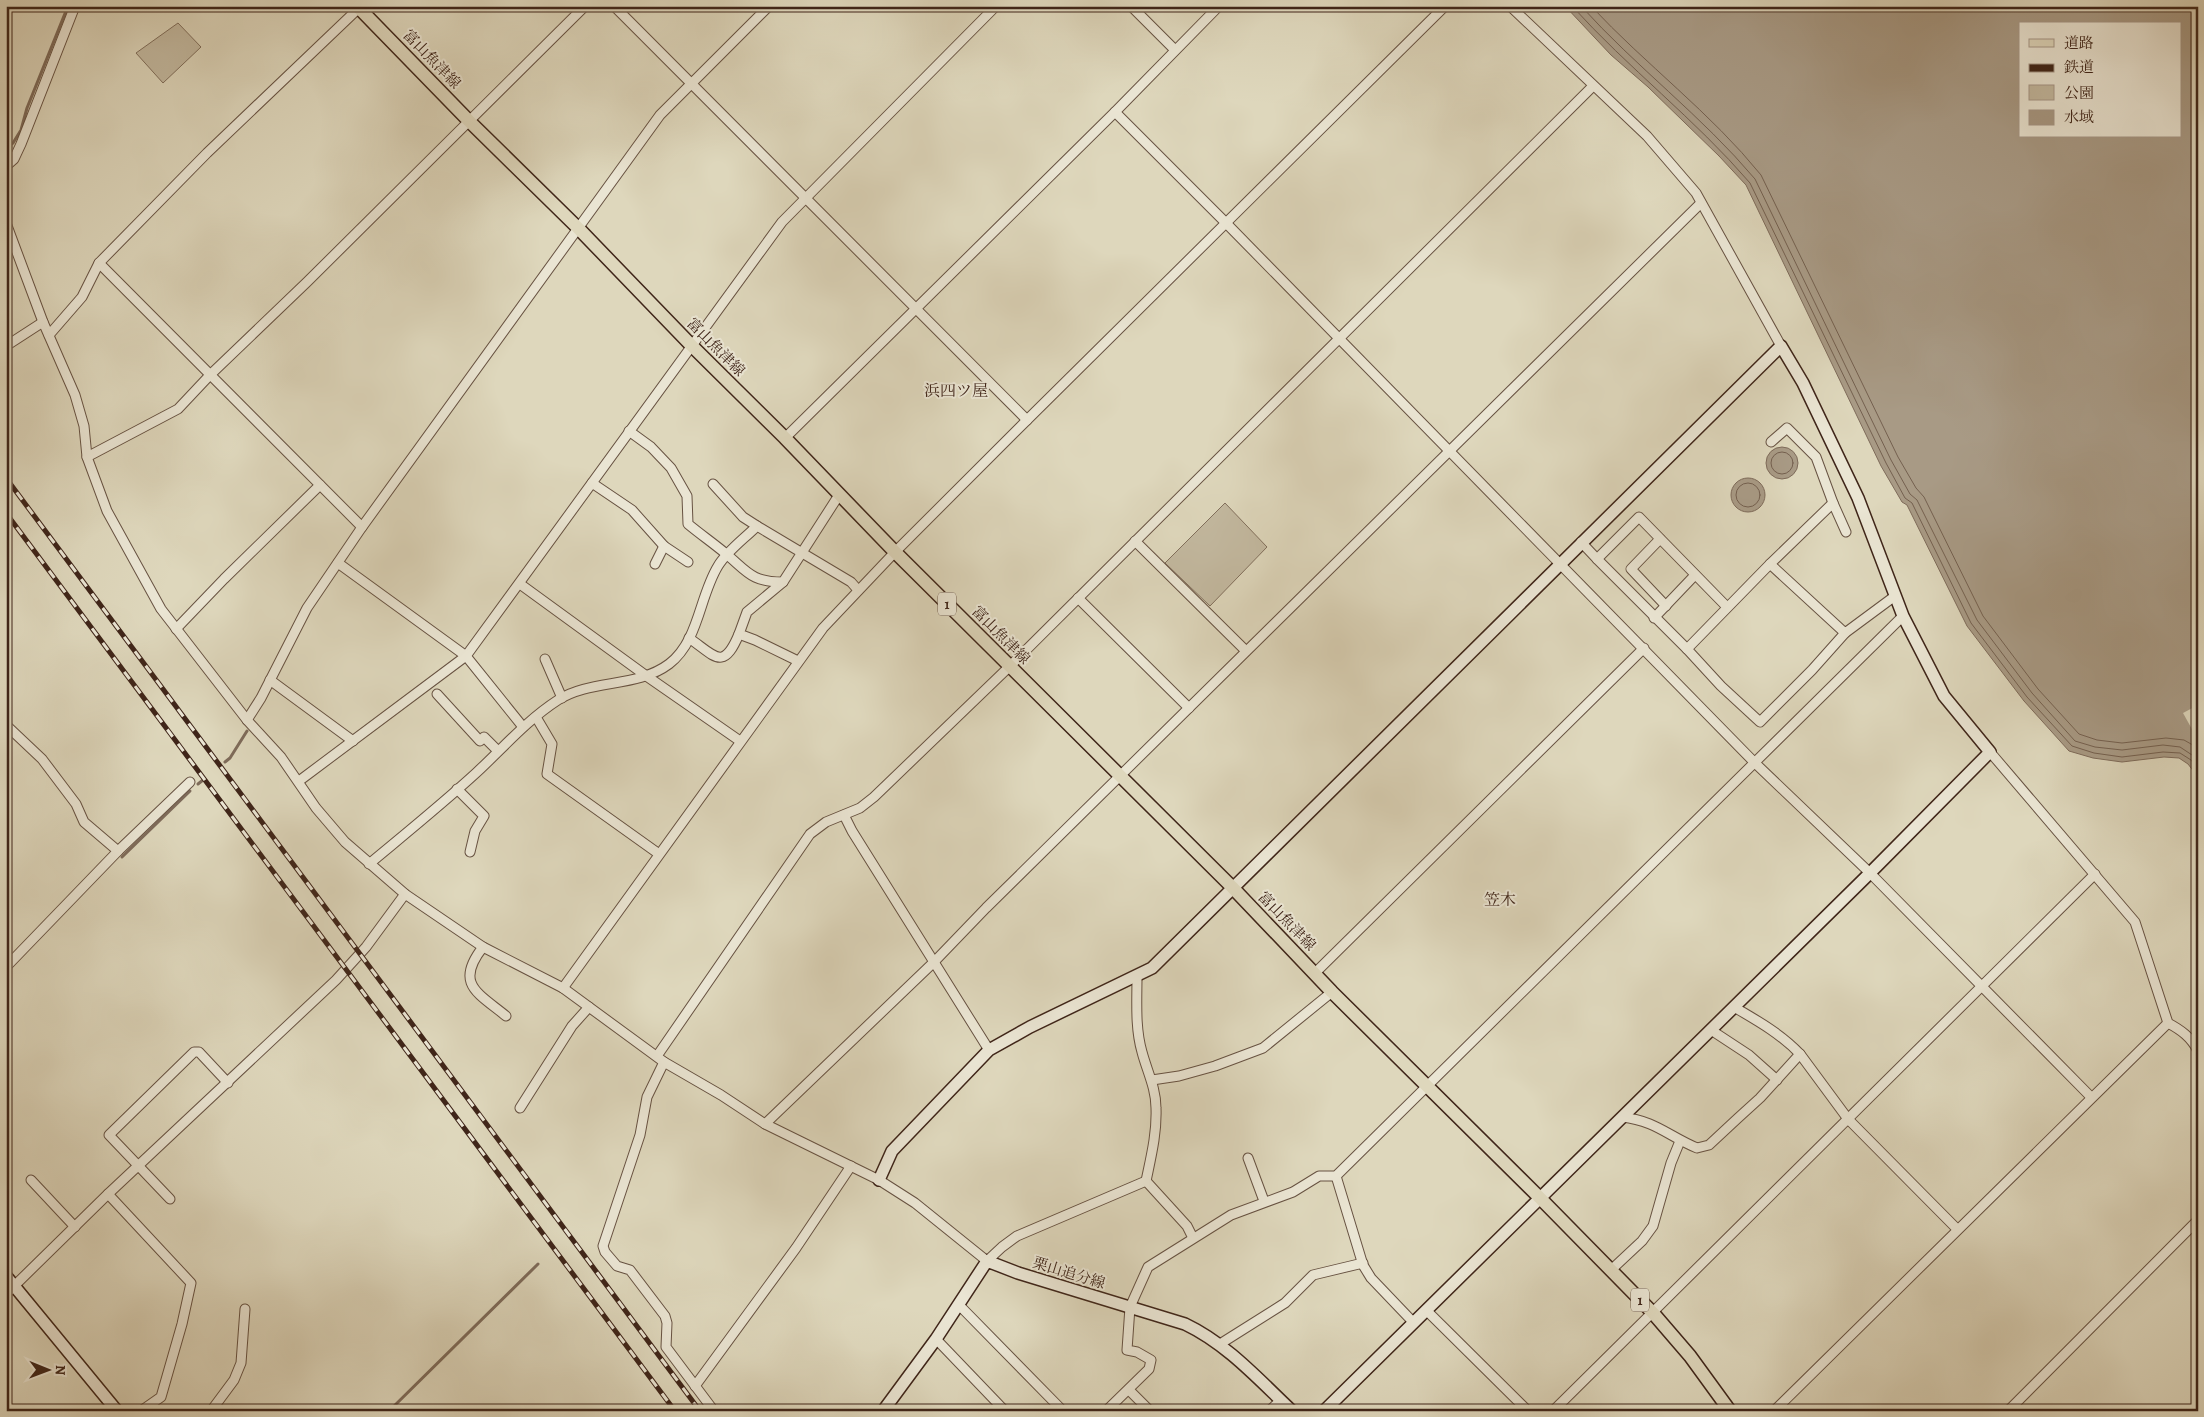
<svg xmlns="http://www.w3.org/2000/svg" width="2204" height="1417" font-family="Alegreya,'Noto Serif JP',serif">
<rect width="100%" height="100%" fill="#ded7bc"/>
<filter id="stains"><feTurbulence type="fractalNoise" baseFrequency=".004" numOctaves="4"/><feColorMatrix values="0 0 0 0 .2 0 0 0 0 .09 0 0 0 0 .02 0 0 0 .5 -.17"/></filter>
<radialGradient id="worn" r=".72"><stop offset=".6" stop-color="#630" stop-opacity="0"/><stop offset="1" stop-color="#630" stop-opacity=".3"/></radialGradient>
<g fill="#c3b9a0" stroke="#816f5c">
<path d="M 178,23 L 201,47 L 163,83 L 136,53 Z"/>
<path d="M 1225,503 L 1267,547 L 1210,606 L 1165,563 Z"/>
</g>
<g fill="#a89a85" stroke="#7e6b5a" fill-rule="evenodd">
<path d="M 1565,6 L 2198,6 L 2198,777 L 2188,764 L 2179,758 L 2164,757 L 2122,762 L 2093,758 L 2069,751 L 2024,701 L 1967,626 L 1907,505 L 1902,502 L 1881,466 L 1746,185 L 1719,156 L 1648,87 L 1611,55 ZM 2020,24 L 2180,24 L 2180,136 L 2020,136 Z"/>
<circle cx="1782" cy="463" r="16"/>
<circle cx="1748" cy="495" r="17"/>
</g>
<path fill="#ded7bc" d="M 2198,705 L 2198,740 L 2183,713 Z"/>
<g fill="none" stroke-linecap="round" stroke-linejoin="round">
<g stroke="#74604f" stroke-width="1">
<path d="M 1572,6 C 1628,68 1695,119 1750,183 L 1886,463 L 1905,498 L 1912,503 L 1971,623 L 2027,697 L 2072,746 L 2094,753 L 2122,757 L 2163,752 L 2180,753 L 2191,760 L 2198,769"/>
<path d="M 1581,6 C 1636,67 1702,116 1755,179 L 1891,460 L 1910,494 L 1917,500 L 1977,620 L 2032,693 L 2075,741 L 2095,747 L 2122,750 L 2163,745 L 2180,747 L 2198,759"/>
<path d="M 1591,6 C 1645,64 1711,113 1761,175 L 1898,457 L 1916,488 L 1924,497 L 1983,616 L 2038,689 L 2079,734 L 2097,740 L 2122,743 L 2166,738 L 2184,740 L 2198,748"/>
<circle cx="1782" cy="463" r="11"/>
<circle cx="1748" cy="495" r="12"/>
</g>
<g stroke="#7e6b5a" stroke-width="3">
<path d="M 6,148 L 13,143 L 21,130 L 27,108 L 68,6"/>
<path d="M 225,762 L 230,758 L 247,731"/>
<path d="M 198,784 L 203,780"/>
<path d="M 122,857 L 190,791"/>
<path d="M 389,1411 L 538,1264"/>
</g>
<defs>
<g id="street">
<path d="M 614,6 L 1027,420"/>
<path d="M 1131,6 L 1175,50"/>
<path d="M 1510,6 L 1647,136 L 1696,193 L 1781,346"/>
<path d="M 1115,112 L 1226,223 L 1755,763 L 1870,873 L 2091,1097"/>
<path d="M 6,166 L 14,159 L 21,144 L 75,6"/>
<path d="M 6,223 L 43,322 L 75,395 L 84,426 L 87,457 L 107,511 L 161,609 L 247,720 L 281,757 L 316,808 L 345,842 L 405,894 L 483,947 L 563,988 L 664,1062 L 721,1095 L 765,1124 L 879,1180 L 915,1203 L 987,1261 L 1002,1247 L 1017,1236 L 1146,1181"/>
<path d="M 99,263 L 362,527"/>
<path d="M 49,335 L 82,297 L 99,263 L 207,153 L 361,6"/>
<path d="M 6,346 L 43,322"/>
<path d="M 629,431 L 651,447 L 671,468 L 687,496 L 688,524 C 700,534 713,543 725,553 C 748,572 751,582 783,582 L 839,495"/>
<path d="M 785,438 L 1115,112 L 1219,6"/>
<path d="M 1771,442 L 1787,428 L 1816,457 L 1833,503"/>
<path d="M 87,457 L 178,409 L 210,375 L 307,282 L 585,6"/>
<path d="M 592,483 L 632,510 L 664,546 L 688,562"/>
<path d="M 713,484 L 743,517 L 757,526"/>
<path d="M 1846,532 L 1833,503 L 1770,564 L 1845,633 L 1895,596"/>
<path d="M 1660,539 L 1631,569 L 1666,606"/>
<path d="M 1135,541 L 1246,651"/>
<path d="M 1581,542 L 1597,559 L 1639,517 L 1727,607"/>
<path d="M 1597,559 L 1687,649"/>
<path d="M 338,563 L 466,656 L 523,727"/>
<path d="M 655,564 L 664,546"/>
<path d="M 1770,564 L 1687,649 L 1721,686 L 1760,722 L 1812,670 L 1845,633"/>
<path d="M 783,582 L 747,612 L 739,634 L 755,640 L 798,661"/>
<path d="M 520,584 L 645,675 L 740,741"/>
<path d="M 1078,598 L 1189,708"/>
<path d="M 1654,618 L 1695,575"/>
<path d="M 176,629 L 224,579 L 320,485"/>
<path d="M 689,638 C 715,656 723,672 739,634"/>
<path d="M 545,659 L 562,698"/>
<path d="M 270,680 L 353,741"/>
<path d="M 437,694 L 480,741 L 484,737 L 498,751"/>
<path d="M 536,717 L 552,744 L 547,774 L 659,854"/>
<path d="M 247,720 L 261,698 L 307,608 L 362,527 L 660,115 L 769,6"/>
<path d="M 6,725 L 42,759 L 76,804 L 84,822 L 118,851"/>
<path d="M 1990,752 L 2135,922 L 2168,1023 C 2181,1030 2191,1037 2198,1051"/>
<path d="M 299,781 L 466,656 L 782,222 L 996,6"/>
<path d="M 457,789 L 484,816 L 475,831 L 470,852"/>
<path d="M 844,815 L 852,831 L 989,1050"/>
<path d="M 369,864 C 405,834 441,805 476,773 C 503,748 527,720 558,700 C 591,679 637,688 669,664 C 699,641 699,597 718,566 C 727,551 744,539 757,526 L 851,582 L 858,590"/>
<path d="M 483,947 C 454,984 478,993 506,1016"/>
<path d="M 6,967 L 118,851 L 190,782"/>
<path d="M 1315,973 L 1644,648"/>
<path d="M 1137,976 C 1137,1001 1135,1028 1142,1052 C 1147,1071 1156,1088 1156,1108 C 1157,1133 1151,1157 1146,1181"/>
<path d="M 563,988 L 823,628 L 895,552 L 1027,420 L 1445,6"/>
<path d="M 1711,1030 L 1749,1055 L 1777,1080"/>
<path d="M 1800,1054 L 1848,1119 L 1957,1229"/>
<path d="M 657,1056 L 810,834 L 826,822 L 860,808 L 874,797 L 1010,666 L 1593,86"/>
<path d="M 664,1062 L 647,1097 L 640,1135 L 603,1246 L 605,1252 L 617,1266 L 630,1270 L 665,1316 L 667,1323 L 666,1347 L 714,1411"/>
<path d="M 1152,1080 L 1179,1076 L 1215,1066 L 1263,1048 L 1332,992"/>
<path d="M 520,1108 L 572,1026 L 589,1007"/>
<path d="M 1622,1117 C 1656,1121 1668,1136 1697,1148 L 1709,1145 L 1738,1118 L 1760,1098 L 1800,1054 C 1781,1034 1758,1021 1734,1007"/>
<path d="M 765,1124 L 934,962 L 986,908 L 1701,203"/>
<path d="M 1248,1158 L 1264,1201"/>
<path d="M 1336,1176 L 1363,1265 L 1371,1278 L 1413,1322"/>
<path d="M 31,1180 L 75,1227"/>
<path d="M 1146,1181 L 1187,1226 L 1193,1238"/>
<path d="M 108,1194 L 191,1283 L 182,1324 L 161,1397 L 141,1411"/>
<path d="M 170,1199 L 109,1135 L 194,1052 L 199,1052 L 228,1083"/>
<path d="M 1611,1270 L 1642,1241 L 1653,1226 L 1671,1163 L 1680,1141"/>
<path d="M 6,1294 L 108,1194 L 336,980 L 366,947 L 405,894"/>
<path d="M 959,1305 L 1063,1411"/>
<path d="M 1426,1310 L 1528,1411"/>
<path d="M 936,1339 L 1005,1411"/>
<path d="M 1220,1344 L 1285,1303 L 1313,1275 L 1363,1263"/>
<path d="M 695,1386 L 796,1248 L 851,1166"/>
<path d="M 1129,1390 L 1150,1411"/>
<path d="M 211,1411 L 234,1380 L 241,1363 L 245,1309"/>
<path d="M 1106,1411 L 1149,1369 L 1151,1360 L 1137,1352 L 1127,1350 L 1130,1307 L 1148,1267 L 1231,1215 L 1293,1192 L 1319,1176 L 1336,1176 L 1903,616"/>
<path d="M 1269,1411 L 1281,1400"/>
<path d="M 1553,1411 L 2095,874"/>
<path d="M 1774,1411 L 2168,1023"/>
<path d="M 2008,1411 L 2198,1220"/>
</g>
<g id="secondary">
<path d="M 879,1180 L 892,1151 L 989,1050 L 1030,1027 L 1152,968 L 1781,346 L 1803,383 L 1858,498 L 1903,616 L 1944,696 L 1990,752 L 1870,873 L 1324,1411"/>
<path d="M 6,1276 L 117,1411"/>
<path d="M 883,1411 L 936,1339 L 987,1261 L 1018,1273 L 1185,1324 C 1227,1344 1258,1379 1292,1411"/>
</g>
<path id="primary" d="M 357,6 L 469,121 L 579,229 L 691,345 L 785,438 L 895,552 L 1232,887 L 1332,992 L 1540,1198 L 1653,1313 L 1690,1356 L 1730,1411"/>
</defs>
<use href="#street" stroke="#675242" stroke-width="11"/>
<use href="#secondary" stroke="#3f2519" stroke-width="14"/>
<use href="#primary" stroke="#3f2519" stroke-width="15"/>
<use href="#street" stroke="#eae5d3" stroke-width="9"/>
<use href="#secondary" stroke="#eae5d3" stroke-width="11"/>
<use href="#primary" stroke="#ded7bc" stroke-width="12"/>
<defs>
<g id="rail">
<path d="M 6,478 L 700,1411"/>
<path d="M 6,513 L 675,1411"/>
</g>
</defs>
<use href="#rail" stroke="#3f2519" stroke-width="5"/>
<use href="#rail" stroke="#eae5d3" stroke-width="3" stroke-dasharray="9" stroke-linecap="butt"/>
</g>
<g text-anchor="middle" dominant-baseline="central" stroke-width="4" stroke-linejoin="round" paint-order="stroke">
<g fill="#eae5d3" stroke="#725f51" stroke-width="1">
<rect x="938" y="592.5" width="18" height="23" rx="4"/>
<rect x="1631" y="1288.5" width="18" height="23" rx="4"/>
</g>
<g font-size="14" font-weight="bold" fill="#3f2519">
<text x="947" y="604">1</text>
<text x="1640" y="1300">1</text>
</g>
<g font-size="15" fill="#3f2519" stroke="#eae5d3">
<text transform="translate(432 59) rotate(46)">富山魚津線</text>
<text transform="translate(716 347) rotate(45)">富山魚津線</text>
<text transform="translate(1001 635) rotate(45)">富山魚津線</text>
<text transform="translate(1287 921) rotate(46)">富山魚津線</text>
<text transform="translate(1069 1273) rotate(17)">栗山追分線</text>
</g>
<g font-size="16" fill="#3f2519" stroke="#eae5d3">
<text x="956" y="391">浜四ツ屋</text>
<text x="1500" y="900">笠木</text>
</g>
</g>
<rect width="2204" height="1417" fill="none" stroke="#ded7bc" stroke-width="25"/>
<rect x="8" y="8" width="2189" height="1402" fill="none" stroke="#3f2519" stroke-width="2.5"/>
<rect x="12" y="12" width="2179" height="1392" fill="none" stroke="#3f2519"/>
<rect x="2019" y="22" width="162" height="115" fill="#eae5d3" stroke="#a69889"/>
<rect x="2029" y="39" width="25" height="8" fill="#ded7bc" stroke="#a69889"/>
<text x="2064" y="48" font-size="15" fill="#3f2519">道路</text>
<rect x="2029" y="64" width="25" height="8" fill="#3f2519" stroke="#a69889"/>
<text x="2064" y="72" font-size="15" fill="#3f2519">鉄道</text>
<rect x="2029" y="85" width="25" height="15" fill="#c3b9a0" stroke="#a69889"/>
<text x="2064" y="98" font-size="15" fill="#3f2519">公園</text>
<rect x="2029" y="110" width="25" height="15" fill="#a89a85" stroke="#a69889"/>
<text x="2064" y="122" font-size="15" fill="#3f2519">水域</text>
<g transform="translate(48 1370) rotate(91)" stroke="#eae5d3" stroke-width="4" paint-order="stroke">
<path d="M0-4L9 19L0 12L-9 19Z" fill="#3f2519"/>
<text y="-8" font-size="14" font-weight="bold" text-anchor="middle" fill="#3f2519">N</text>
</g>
<rect width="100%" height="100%" filter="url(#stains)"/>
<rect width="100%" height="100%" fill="url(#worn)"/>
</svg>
